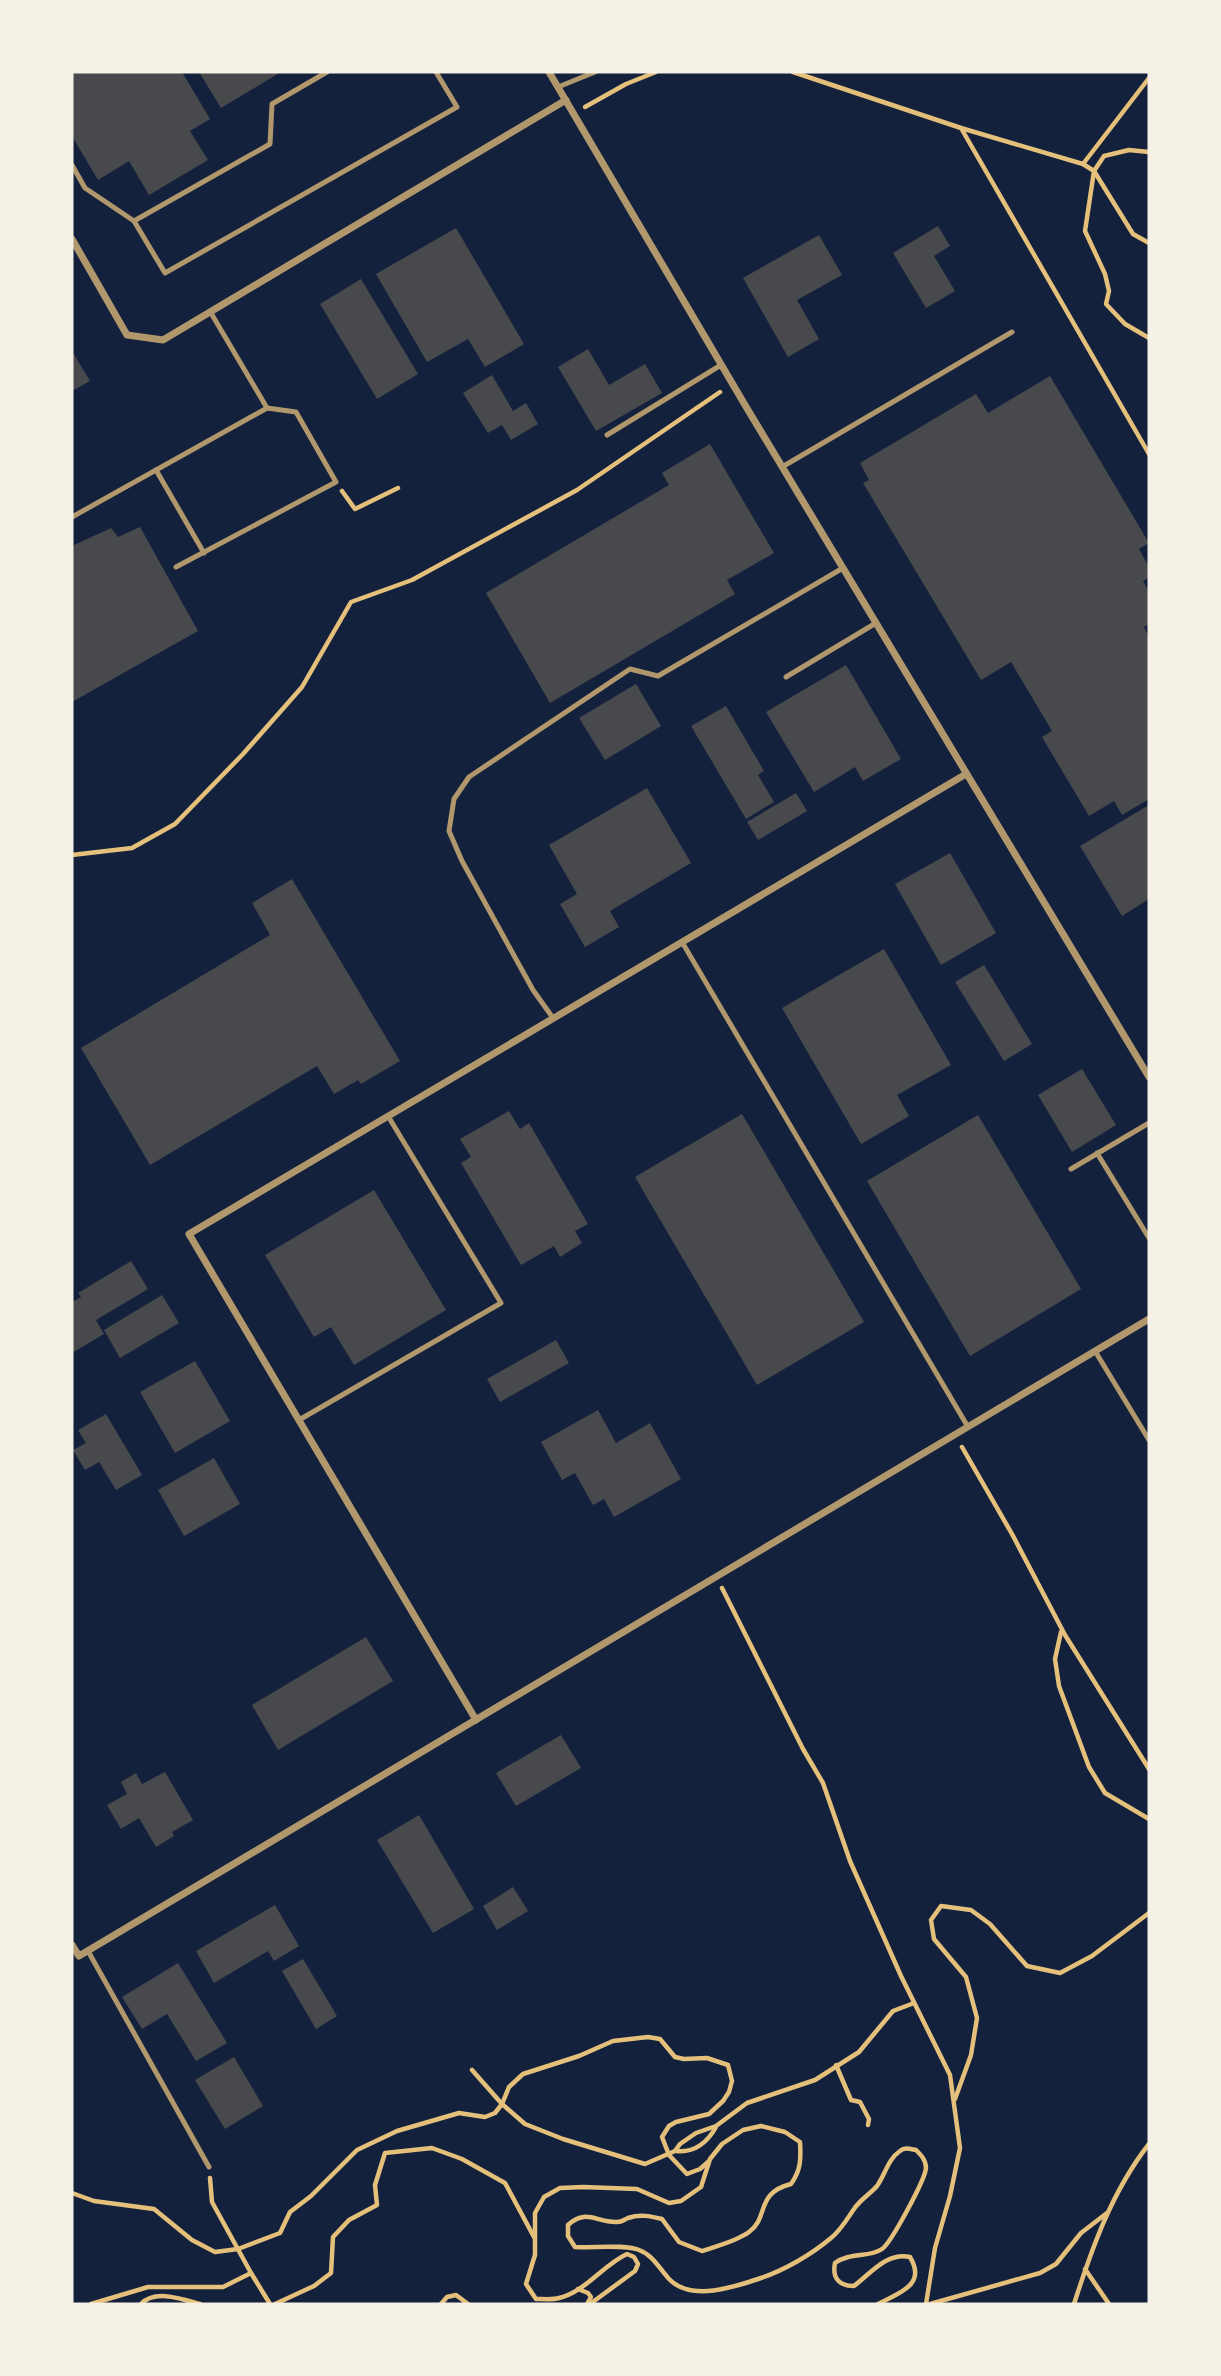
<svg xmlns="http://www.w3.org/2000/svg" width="1221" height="2376" font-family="'Fira Sans',sans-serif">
<rect width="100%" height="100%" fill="#14213d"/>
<g fill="#48494c">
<path d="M 72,72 L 182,72 L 210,119 L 190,131 L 208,160 L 149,195 L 129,161 L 98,180 L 72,136 Z"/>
<path d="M 199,72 L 281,72 L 221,108 Z"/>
<path d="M 938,226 L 950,246 L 934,256 L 955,291 L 926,308 L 893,253 Z"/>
<path d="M 456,228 L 524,344 L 485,367 L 468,339 L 427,362 L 376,274 Z"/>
<path d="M 819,235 L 842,275 L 797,300 L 819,339 L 788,357 L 743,278 Z"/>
<path d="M 361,279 L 418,374 L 377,399 L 320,304 Z"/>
<path d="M 588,349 L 609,385 L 645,364 L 662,393 L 596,431 L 558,367 Z"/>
<path d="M 72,351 L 90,381 L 72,391 Z"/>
<path d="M 492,375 L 513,411 L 526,403 L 538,424 L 511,440 L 502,425 L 488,433 L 463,393 Z"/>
<path d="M 1050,376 L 1149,543 L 1139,549 L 1149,567 L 1149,577 L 1143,581 L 1149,592 L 1149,624 L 1144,627 L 1149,637 L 1149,799 L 1122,815 L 1114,801 L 1089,816 L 1042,737 L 1052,731 L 1011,662 L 981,680 L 863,483 L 869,480 L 860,463 L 976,394 L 988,413 Z"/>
<path d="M 710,444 L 774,553 L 727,580 L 735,594 L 550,703 L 486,593 L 669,485 L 662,473 Z"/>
<path d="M 140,527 L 198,631 L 72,702 L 72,546 L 111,528 L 118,537 Z"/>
<path d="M 846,665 L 901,759 L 863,781 L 855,767 L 814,792 L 766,712 Z"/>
<path d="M 636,684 L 661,726 L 605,760 L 579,718 Z"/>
<path d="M 726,706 L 764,771 L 758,775 L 774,802 L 746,819 L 691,726 Z"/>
<path d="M 647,788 L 691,863 L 610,911 L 619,927 L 585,947 L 560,904 L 577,894 L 549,845 Z"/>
<path d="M 796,793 L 807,811 L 758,840 L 747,822 Z"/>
<path d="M 1149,805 L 1149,899 L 1122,916 L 1080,846 Z"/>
<path d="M 950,853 L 996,933 L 941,965 L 895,884 Z"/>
<path d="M 292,879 L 400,1061 L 361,1084 L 358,1080 L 334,1094 L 317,1066 L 150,1165 L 81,1048 L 270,935 L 252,903 Z"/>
<path d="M 884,949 L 951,1065 L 897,1095 L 909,1116 L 861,1144 L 782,1008 Z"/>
<path d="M 984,965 L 1032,1044 L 1004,1061 L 955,982 Z"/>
<path d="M 1082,1069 L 1116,1125 L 1072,1152 L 1038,1095 Z"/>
<path d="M 509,1111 L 520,1129 L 529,1123 L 588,1224 L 575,1231 L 582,1243 L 560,1257 L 554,1246 L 521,1265 L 461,1163 L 471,1157 L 460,1139 Z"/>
<path d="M 742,1114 L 864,1322 L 757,1385 L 635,1177 Z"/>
<path d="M 978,1115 L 1081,1289 L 970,1356 L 867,1181 Z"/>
<path d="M 374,1190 L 446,1310 L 354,1365 L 331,1327 L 314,1337 L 265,1255 Z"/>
<path d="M 131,1261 L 148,1289 L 96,1320 L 104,1334 L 72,1353 L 72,1302 L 81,1297 L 78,1293 Z"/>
<path d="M 162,1295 L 179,1323 L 120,1358 L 104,1330 Z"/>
<path d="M 556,1340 L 569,1363 L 500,1402 L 487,1379 Z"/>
<path d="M 195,1361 L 230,1421 L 175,1453 L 140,1392 Z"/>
<path d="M 598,1410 L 616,1443 L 650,1423 L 681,1479 L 614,1517 L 604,1499 L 593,1505 L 575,1473 L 562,1480 L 541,1442 Z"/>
<path d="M 106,1414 L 142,1475 L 116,1490 L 99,1462 L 85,1470 L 73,1450 L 86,1443 L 78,1430 Z"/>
<path d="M 214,1458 L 240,1504 L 184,1536 L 158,1490 Z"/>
<path d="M 366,1637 L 393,1681 L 278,1750 L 252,1705 Z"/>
<path d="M 561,1735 L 581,1768 L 516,1806 L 496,1773 Z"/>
<path d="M 165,1772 L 193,1820 L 172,1832 L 174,1836 L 156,1847 L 139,1818 L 121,1829 L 107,1805 L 127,1794 L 121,1782 L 136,1773 L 142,1784 Z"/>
<path d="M 419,1815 L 474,1909 L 433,1933 L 377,1840 Z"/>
<path d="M 513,1887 L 528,1911 L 497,1930 L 483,1906 Z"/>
<path d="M 275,1905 L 299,1946 L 274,1961 L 268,1951 L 214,1983 L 196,1951 Z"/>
<path d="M 303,1959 L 337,2016 L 316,2029 L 282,1971 Z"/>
<path d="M 178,1963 L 227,2043 L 196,2061 L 167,2014 L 142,2029 L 122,1997 Z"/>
<path d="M 234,2057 L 263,2106 L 225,2129 L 195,2080 Z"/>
</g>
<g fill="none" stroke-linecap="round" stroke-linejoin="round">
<g stroke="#e5c07b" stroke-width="4.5">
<path d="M 793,72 L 961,128 L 1083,164 L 1094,171 L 1133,234 L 1149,243"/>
<path d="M 585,107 L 626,84 L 656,72"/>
<path d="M 961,128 L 1149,454"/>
<path d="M 1149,152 L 1129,150 L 1104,156 L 1094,171 L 1085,231 L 1105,274 L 1109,291 L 1106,304 L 1125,324 L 1149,338"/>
<path d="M 1083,164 L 1149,78"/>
<path d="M 342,491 L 355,509 L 398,488"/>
<path d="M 72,855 L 132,848 L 175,824 L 243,754 L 302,687 L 351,602 L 412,580 L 577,490 L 720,392"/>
<path d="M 962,1447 L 1012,1534 L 1065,1635 L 1149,1769"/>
<path d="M 722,1588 L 803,1749 L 823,1783 L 850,1861 L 901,1976 L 950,2075 L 960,2148 L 950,2196 L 935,2248 L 926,2304"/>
<path d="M 1061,1632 L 1055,1659 L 1059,1686 L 1089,1767 L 1105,1793 L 1149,1819"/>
<path d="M 836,2065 L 851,2100 L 860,2102 L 869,2119 L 868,2125"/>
<path d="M 472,2070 L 502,2104 L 525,2124 L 563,2139 L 645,2164 L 675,2151 L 680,2144 L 696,2133 L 716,2126 L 747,2103 L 815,2080 L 859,2052 L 893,2011 L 914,2003"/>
<path d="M 955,2099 L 971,2055 L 977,2018 L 966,1977 L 934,1939 L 931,1920 L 941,1906 L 971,1910 L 990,1924 L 1027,1966 L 1060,1973 L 1092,1956 L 1149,1913"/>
<path d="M 676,2151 C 695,2153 707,2143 716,2127"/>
<path d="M 72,2193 L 94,2201 L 154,2209 L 192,2240 L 215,2252 L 238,2249 L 280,2233 L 290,2212 L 311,2196 L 357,2150 L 397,2131 L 459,2113 L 485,2117 L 495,2113 L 502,2104 L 509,2087 L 523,2074 L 579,2056 L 613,2041 L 648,2037 L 660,2039 L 675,2057 L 684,2059 L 707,2058 L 728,2065 L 732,2081 L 729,2092 L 723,2101 L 709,2114 L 676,2122 L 669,2126 L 662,2137 L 669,2155 L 687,2174 L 700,2169 L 708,2162"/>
<path d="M 1085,2269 L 1109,2304"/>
<path d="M 251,2273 L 270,2304"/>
<path d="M 578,2289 L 588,2293 L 591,2297 L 587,2304"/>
<path d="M 91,2304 L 148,2287 L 223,2287 L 251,2273 L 212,2202 L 210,2178"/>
<path d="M 141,2304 C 155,2289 182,2299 200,2304"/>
<path d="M 275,2304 L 314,2286 L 331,2273 L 333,2237 L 349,2220 L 377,2205 L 375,2185 L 385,2153 L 432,2148 L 462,2159 L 505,2183 L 534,2237"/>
<path d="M 441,2304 L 447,2297 L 456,2295 L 468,2304"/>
<path d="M 590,2304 L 635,2271 L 638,2264 L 634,2257 L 627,2254 C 603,2265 585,2292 559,2298 C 553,2300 543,2299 536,2299 L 526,2284 L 535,2255 L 535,2213 L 544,2197 L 560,2188 L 583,2187 L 637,2189 L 669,2203 L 681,2201 L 701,2187 L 710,2159 L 722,2144 L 743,2130 L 761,2126 L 785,2132 L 800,2142 C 801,2159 801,2170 791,2184 C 755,2193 769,2218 749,2232 C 737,2241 717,2246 702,2251 L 679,2242 L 662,2219 C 650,2216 640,2214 628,2218 C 623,2220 623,2222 617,2222 C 597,2223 586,2208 568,2225 L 568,2236 L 575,2247 C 592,2248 626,2244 639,2250 C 653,2255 659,2268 669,2279 C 691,2302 735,2287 761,2278 C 785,2270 812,2254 831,2238 C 841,2230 847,2219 854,2209 C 860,2200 870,2194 877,2186 C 885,2175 888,2159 900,2151 C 905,2147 910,2149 916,2150 C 921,2155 926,2160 926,2168 C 925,2180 891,2243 882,2249 C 869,2258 850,2252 835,2263 C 832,2278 839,2286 854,2286 C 871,2273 887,2252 910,2257 C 927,2285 899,2293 878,2304"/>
<path d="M 930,2304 L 1040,2273 L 1056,2264 L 1081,2233 L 1107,2213"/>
<path d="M 1074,2304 C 1092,2248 1112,2191 1149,2144"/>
</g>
<g stroke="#b1986c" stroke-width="5">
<path d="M 558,87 L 595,72"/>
<path d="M 72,165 L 85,188 L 134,221 L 165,273 L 457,107 L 436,72"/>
<path d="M 134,221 L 270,144 L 272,104 L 327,72"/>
<path d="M 607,435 L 721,365"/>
<path d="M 782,467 L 1012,332"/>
<path d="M 156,470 L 204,553"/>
<path d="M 72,517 L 267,408 L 211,313"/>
<path d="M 176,567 L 336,482 L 296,412 L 267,408"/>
<path d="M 786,677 L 876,623"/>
<path d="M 682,942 L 968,1427"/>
<path d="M 553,1018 L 533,990 L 462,861 L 449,831 L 454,799 L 469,777 L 630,669 L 658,676 L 843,568"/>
<path d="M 1097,1153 L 1149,1238"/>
<path d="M 1071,1169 L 1149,1123"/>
<path d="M 1095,1351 L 1149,1440"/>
<path d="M 299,1420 L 501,1303 L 388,1116"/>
<path d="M 88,1951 L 209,2167"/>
</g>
<g stroke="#b1986c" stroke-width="7">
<path d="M 549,72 L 745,405 L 1149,1077"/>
<path d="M 72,239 L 127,335 L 163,340 L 566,100"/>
<path d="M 476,1720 L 189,1234 L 966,774"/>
<path d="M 72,1945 L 79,1956 L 1149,1319"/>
</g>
</g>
<rect width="1221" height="2376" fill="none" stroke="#f6f1e7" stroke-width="147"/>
</svg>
